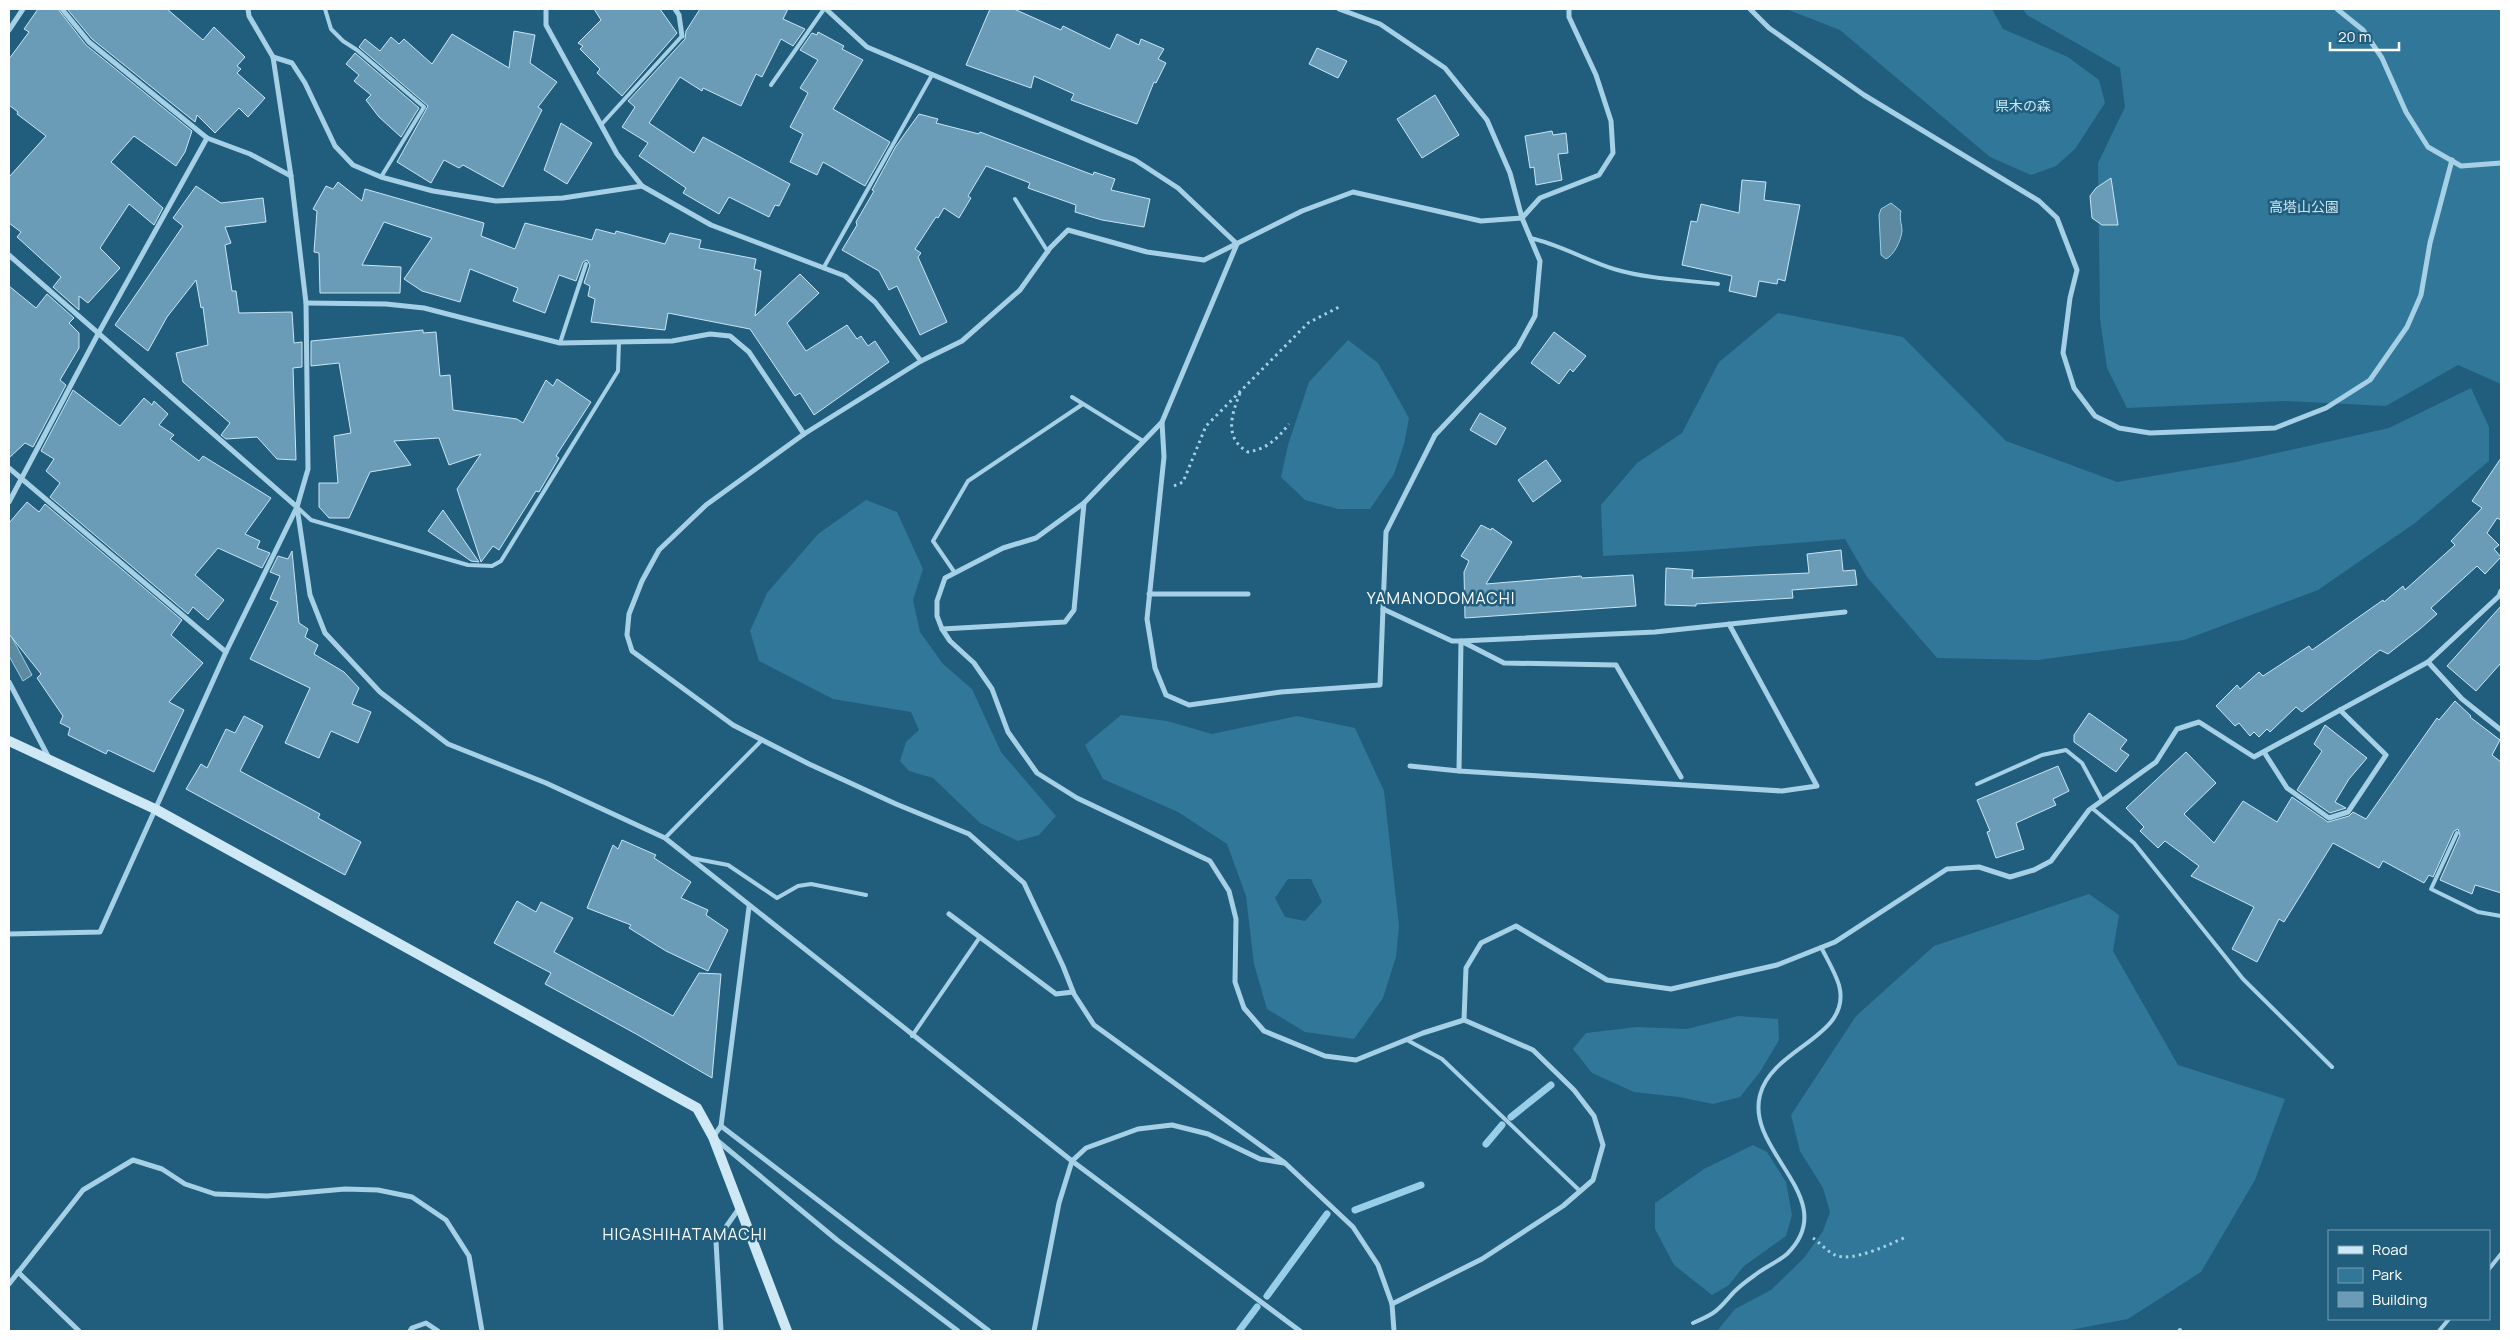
<svg xmlns="http://www.w3.org/2000/svg" width="2510" height="1340" font-family="Manrope,'Noto Sans JP',sans-serif">
<rect width="100%" height="100%" fill="#215d7d"/>
<g fill="#317799" fill-rule="evenodd">
<path d="M 1786,9 L 1992,9 L 2003,29 L 2068,57 L 2099,80 L 2105,103 L 2075,149 L 2056,166 L 2031,175 L 1990,157 L 1840,30 Z"/>
<path d="M 2023,9 L 2501,9 L 2501,384 L 2458,365 L 2386,406 L 2284,401 L 2127,408 L 2107,368 L 2100,319 L 2098,163 L 2125,107 L 2120,68 L 2027,15 Z"/>
<path d="M 1778,313 L 1903,337 L 2006,441 L 2117,482 L 2236,462 L 2389,428 L 2471,388 L 2489,427 L 2489,461 L 2415,523 L 2318,590 L 2184,640 L 2038,660 L 1937,658 L 1867,577 L 1845,539 L 1697,551 L 1603,556 L 1601,505 L 1637,463 L 1682,433 L 1719,362 Z"/>
<path d="M 1348,340 L 1378,363 L 1409,418 L 1404,444 L 1394,474 L 1370,509 L 1338,509 L 1305,500 L 1281,477 L 1288,445 L 1309,382 Z"/>
<path d="M 866,500 L 897,512 L 923,569 L 913,600 L 920,632 L 943,664 L 972,689 L 1001,752 L 1056,816 L 1039,835 L 1018,841 L 980,823 L 933,778 L 909,771 L 900,761 L 906,742 L 919,730 L 911,712 L 833,699 L 759,661 L 750,631 L 767,593 L 818,534 Z"/>
<path d="M 1121,715 L 1167,721 L 1212,734 L 1297,716 L 1355,728 L 1384,791 L 1399,926 L 1396,957 L 1383,998 L 1354,1039 L 1305,1032 L 1267,1009 L 1254,964 L 1246,896 L 1227,844 L 1178,812 L 1103,779 L 1085,745 ZM 1288,879 L 1311,879 L 1322,902 L 1305,921 L 1285,917 L 1275,898 Z"/>
<path d="M 2089,894 L 2119,915 L 2113,951 L 2178,1065 L 2285,1099 L 2255,1180 L 2201,1272 L 2128,1319 L 2065,1331 L 1717,1331 L 1735,1309 L 1771,1290 L 1804,1258 L 1823,1231 L 1830,1212 L 1823,1188 L 1800,1151 L 1791,1115 L 1856,1016 L 1934,946 Z"/>
<path d="M 1738,1016 L 1778,1019 L 1779,1040 L 1760,1072 L 1740,1097 L 1713,1104 L 1679,1097 L 1634,1092 L 1592,1073 L 1573,1049 L 1586,1033 L 1637,1027 L 1687,1029 Z"/>
<path d="M 1753,1145 L 1767,1152 L 1786,1182 L 1792,1215 L 1786,1236 L 1744,1266 L 1729,1285 L 1712,1295 L 1674,1265 L 1655,1229 L 1655,1203 L 1704,1169 Z"/>
</g>
<g fill="#5e8aa1" stroke="#99cee8">
<path d="M 1891,203 L 1901,211 C 1899,219 1902,224 1902,231 C 1901,241 1894,255 1886,259 L 1881,255 L 1879,215 L 1881,209 Z"/>
<path d="M 9,632 L 32,675 L 23,681 L 9,656 Z"/>
</g>
<g fill="none" stroke-linecap="round" stroke-linejoin="round">
<g stroke="#99cee8" stroke-width="7">
<path d="M 1511,1117 L 1551,1085"/>
<path d="M 1486,1144 L 1502,1125"/>
<path d="M 1355,1210 L 1421,1185"/>
<path d="M 1267,1296 L 1327,1214"/>
<path d="M 1239,1331 L 1257,1307"/>
</g>
</g>
<g fill="#6b9cb7" stroke="#c8e6f5">
<path d="M 38,9 L 58,9 L 86,45 L 192,131 L 185,152 L 176,166 L 134,136 L 111,162 L 163,208 L 154,225 L 129,204 L 100,248 L 120,268 L 88,303 L 79,296 L 79,310 L 53,287 L 61,277 L 17,237 L 21,232 L 9,223 L 9,177 L 46,136 L 17,114 L 18,112 L 9,105 L 9,59 L 29,32 L 24,29 Z"/>
<path d="M 67,9 L 167,9 L 203,40 L 214,27 L 245,57 L 237,66 L 241,69 L 237,73 L 265,98 L 248,117 L 239,108 L 215,133 L 197,115 L 195,122 L 92,39 Z"/>
<path d="M 594,9 L 660,9 L 677,33 L 622,96 L 597,73 L 600,69 L 580,49 L 583,46 L 578,43 L 601,20 Z"/>
<path d="M 700,9 L 788,9 L 783,19 L 805,29 L 793,46 L 781,39 L 762,77 L 756,74 L 741,106 L 703,88 L 702,91 L 680,77 L 649,123 L 694,153 L 703,137 L 790,184 L 779,206 L 775,205 L 769,217 L 729,197 L 719,214 L 683,193 L 686,188 L 639,156 L 648,143 L 622,127 L 635,107 L 628,101 L 685,39 L 686,31 Z"/>
<path d="M 990,9 L 1014,9 L 1061,30 L 1063,26 L 1110,49 L 1117,34 L 1139,45 L 1141,39 L 1164,49 L 1158,59 L 1166,63 L 1156,83 L 1154,82 L 1137,124 L 1071,100 L 1074,94 L 1034,76 L 1031,88 L 966,65 Z"/>
<path d="M 514,31 L 535,35 L 530,63 L 557,82 L 538,107 L 542,110 L 503,187 L 463,165 L 459,168 L 444,160 L 431,183 L 397,162 L 428,106 L 359,47 L 365,39 L 380,51 L 391,37 L 399,44 L 404,39 L 432,64 L 452,34 L 509,68 Z"/>
<path d="M 818,32 L 844,46 L 842,49 L 863,60 L 833,109 L 890,142 L 865,186 L 823,162 L 817,175 L 790,162 L 803,134 L 790,127 L 808,93 L 800,88 L 818,60 L 800,50 L 812,33 L 817,35 Z"/>
<path d="M 1317,48 L 1347,61 L 1338,78 L 1309,64 Z"/>
<path d="M 355,53 L 419,108 L 401,137 L 379,117 L 366,100 L 371,95 L 354,81 L 359,75 L 346,64 Z"/>
<path d="M 1435,95 L 1459,135 L 1422,158 L 1397,119 Z"/>
<path d="M 919,114 L 938,119 L 936,123 L 979,134 L 980,132 L 1093,175 L 1094,172 L 1115,179 L 1111,190 L 1150,199 L 1144,227 L 1102,220 L 1075,212 L 1076,205 L 1028,188 L 1030,183 L 986,166 L 968,196 L 971,198 L 959,218 L 944,208 L 938,218 L 936,217 L 915,249 L 921,253 L 918,257 L 947,322 L 920,335 L 897,286 L 889,290 L 879,271 L 842,250 L 857,225 L 856,222 L 874,191 L 872,190 L 896,146 Z"/>
<path d="M 561,123 L 592,143 L 567,184 L 544,170 Z"/>
<path d="M 1552,131 L 1553,135 L 1566,133 L 1568,153 L 1558,154 L 1562,180 L 1536,185 L 1534,167 L 1530,168 L 1525,136 Z"/>
<path d="M 2111,178 L 2118,225 L 2102,225 L 2092,218 L 2090,196 L 2096,188 Z"/>
<path d="M 1742,180 L 1766,182 L 1764,200 L 1800,205 L 1785,281 L 1778,279 L 1777,284 L 1759,281 L 1756,297 L 1729,291 L 1732,276 L 1682,265 L 1691,221 L 1697,222 L 1701,204 L 1739,213 Z"/>
<path d="M 338,182 L 362,201 L 365,189 L 484,223 L 481,236 L 515,249 L 525,223 L 592,240 L 596,229 L 615,234 L 616,231 L 665,244 L 670,233 L 701,240 L 699,248 L 756,259 L 754,269 L 761,271 L 755,316 L 800,274 L 819,293 L 787,323 L 806,351 L 847,325 L 857,339 L 861,336 L 868,346 L 875,341 L 889,362 L 814,415 L 800,393 L 795,396 L 750,329 L 668,313 L 665,330 L 591,322 L 595,299 L 588,296 L 590,286 L 584,283 L 590,265 L 587,260 L 583,262 L 576,281 L 559,275 L 545,313 L 513,301 L 518,288 L 470,269 L 460,302 L 422,291 L 404,279 L 432,238 L 384,222 L 362,265 L 401,267 L 400,293 L 320,293 L 319,253 L 314,252 L 317,211 L 313,209 L 326,186 L 333,189 Z"/>
<path d="M 196,186 L 221,203 L 263,198 L 266,222 L 225,227 L 231,243 L 225,245 L 232,291 L 236,291 L 239,313 L 292,312 L 294,343 L 302,342 L 302,367 L 293,368 L 296,460 L 277,459 L 257,437 L 226,439 L 221,435 L 230,423 L 183,382 L 176,353 L 208,345 L 203,307 L 201,308 L 196,280 L 167,317 L 148,351 L 115,325 L 183,226 L 173,218 Z"/>
<path d="M 9,286 L 36,308 L 47,294 L 74,318 L 69,323 L 79,333 L 79,348 L 60,380 L 66,385 L 33,447 L 25,443 L 9,458 Z"/>
<path d="M 423,330 L 423,333 L 436,332 L 440,376 L 450,375 L 453,410 L 517,419 L 523,423 L 546,380 L 553,386 L 557,379 L 591,402 L 556,456 L 559,458 L 539,492 L 536,491 L 499,550 L 493,546 L 481,562 L 457,489 L 481,454 L 449,465 L 439,438 L 394,441 L 411,465 L 370,472 L 349,518 L 329,518 L 319,507 L 319,483 L 338,483 L 334,436 L 351,433 L 339,363 L 311,366 L 311,341 Z"/>
<path d="M 1554,332 L 1586,356 L 1573,372 L 1570,369 L 1559,384 L 1531,363 Z"/>
<path d="M 73,390 L 120,426 L 144,398 L 152,405 L 154,401 L 168,414 L 159,425 L 174,435 L 170,439 L 199,461 L 203,456 L 271,498 L 245,534 L 260,541 L 257,548 L 270,553 L 262,568 L 218,548 L 195,575 L 224,600 L 208,620 L 193,607 L 188,614 L 50,497 L 60,483 L 46,471 L 54,459 L 41,451 Z"/>
<path d="M 1480,413 L 1506,428 L 1496,445 L 1470,430 Z"/>
<path d="M 2501,458 L 2501,520 L 2497,518 L 2487,533 L 2499,545 L 2494,549 L 2501,557 L 2485,574 L 2477,566 L 2431,608 L 2437,614 L 2420,629 L 2388,654 L 2380,650 L 2302,712 L 2296,707 L 2270,732 L 2267,729 L 2259,737 L 2254,732 L 2250,736 L 2239,723 L 2235,726 L 2216,706 L 2237,685 L 2240,689 L 2259,672 L 2263,676 L 2309,646 L 2312,650 L 2383,600 L 2384,602 L 2403,586 L 2405,590 L 2455,545 L 2451,541 L 2482,508 L 2472,501 Z"/>
<path d="M 1546,460 L 1561,481 L 1533,502 L 1518,480 Z"/>
<path d="M 27,502 L 39,512 L 45,504 L 182,620 L 171,635 L 203,663 L 169,702 L 184,710 L 154,772 L 108,750 L 106,754 L 68,735 L 70,728 L 60,723 L 63,716 L 37,678 L 41,674 L 9,634 L 9,523 Z"/>
<path d="M 443,510 L 479,562 L 471,561 L 428,531 Z"/>
<path d="M 1481,525 L 1491,530 L 1492,528 L 1512,542 L 1486,584 L 1581,576 L 1582,578 L 1633,575 L 1636,606 L 1465,618 L 1464,572 L 1469,561 L 1461,556 Z"/>
<path d="M 1841,550 L 1843,571 L 1855,570 L 1857,585 L 1792,590 L 1793,598 L 1696,604 L 1696,606 L 1665,605 L 1666,568 L 1693,570 L 1692,578 L 1809,573 L 1807,554 Z"/>
<path d="M 292,551 L 299,623 L 308,629 L 305,637 L 318,645 L 314,654 L 344,672 L 359,688 L 352,704 L 371,712 L 358,743 L 331,731 L 319,758 L 285,743 L 310,688 L 250,659 L 278,602 L 270,599 L 280,576 L 270,572 L 278,556 L 288,559 Z"/>
<path d="M 2501,606 L 2501,663 L 2476,691 L 2447,666 Z"/>
<path d="M 2455,701 L 2471,716 L 2470,717 L 2500,740 L 2492,755 L 2501,762 L 2501,893 L 2475,885 L 2472,894 L 2440,880 L 2460,835 L 2458,829 L 2454,831 L 2433,877 L 2429,875 L 2424,883 L 2383,861 L 2379,868 L 2333,843 L 2284,922 L 2279,919 L 2257,962 L 2232,949 L 2254,907 L 2191,876 L 2199,866 L 2165,841 L 2158,848 L 2140,831 L 2144,827 L 2126,808 L 2186,752 L 2216,783 L 2184,814 L 2214,843 L 2243,801 L 2277,822 L 2292,797 L 2328,822 L 2349,816 L 2353,812 L 2366,819 L 2437,718 L 2439,720 Z"/>
<path d="M 2089,713 L 2127,740 L 2120,749 L 2129,755 L 2116,772 L 2074,742 L 2074,735 Z"/>
<path d="M 244,716 L 263,726 L 240,771 L 320,814 L 318,818 L 361,842 L 345,875 L 186,789 L 201,764 L 207,768 L 226,729 L 235,733 Z"/>
<path d="M 2325,725 L 2367,758 L 2349,779 L 2335,802 L 2346,808 L 2330,813 L 2297,790 L 2322,751 L 2314,744 Z"/>
<path d="M 2058,766 L 2069,791 L 2053,799 L 2056,805 L 2016,823 L 2024,849 L 1996,858 L 1987,832 L 1990,831 L 1977,800 Z"/>
<path d="M 622,840 L 656,855 L 654,858 L 691,882 L 681,898 L 708,910 L 706,915 L 728,930 L 708,971 L 666,951 L 629,928 L 631,925 L 587,908 L 613,845 L 618,849 Z"/>
<path d="M 517,901 L 536,912 L 541,902 L 573,918 L 554,952 L 673,1016 L 699,973 L 721,974 L 712,1078 L 638,1035 L 545,984 L 551,973 L 494,943 Z"/>
</g>
<g fill="none" stroke-linecap="round" stroke-linejoin="round">
<g stroke="#a5d0e6" stroke-width="3" stroke-dasharray="2.5 4" stroke-linecap="butt">
<path d="M 1240,393 C 1231,416 1224,438 1248,452 C 1267,449 1277,439 1289,424"/>
<path d="M 1174,486 L 1183,482 L 1206,426 L 1308,323 L 1341,306"/>
<path d="M 1813,1238 C 1820,1243 1828,1252 1835,1255 C 1852,1263 1890,1244 1906,1237"/>
</g>
<g stroke="#a5d0e6" stroke-width="4">
<path d="M 325,9 L 331,29 L 343,41 L 357,50 L 424,107 L 381,177"/>
<path d="M 771,85 L 824,9"/>
<path d="M 601,125 L 682,36"/>
<path d="M 1015,199 L 1048,252"/>
<path d="M 1530,238 C 1559,244 1585,260 1614,269 C 1647,279 1683,280 1718,284"/>
<path d="M 824,267 L 932,75"/>
<path d="M 560,343 L 586,264"/>
<path d="M 1072,397 L 1143,441"/>
<path d="M 297,507 L 311,520 L 468,565 L 492,566 L 501,561 L 618,371 L 619,342"/>
<path d="M 955,573 L 933,541 L 968,481 L 1083,404"/>
<path d="M 1977,784 L 2042,755 L 2066,750 L 2082,763 L 2102,800"/>
<path d="M 2092,808 L 2134,843 L 2243,979 L 2332,1067"/>
<path d="M 2457,833 L 2431,889 L 2478,912 L 2501,916"/>
<path d="M 665,838 L 762,740"/>
<path d="M 691,858 L 728,865 L 777,898 L 798,886 L 811,884 L 866,895"/>
<path d="M 912,1036 L 980,937"/>
<path d="M 1407,1040 L 1442,1059 L 1580,1191"/>
<path d="M 2489,1269 L 2501,1254"/>
<path d="M 1693,1323 C 1700,1320 1707,1317 1713,1313 C 1721,1308 1728,1298 1735,1291 C 1741,1285 1748,1280 1755,1275 C 1765,1267 1778,1262 1787,1254 C 1843,1199 1745,1152 1760,1095 C 1772,1047 1853,1037 1839,985 C 1835,972 1827,959 1821,947"/>
<path d="M 2179,1331 L 2180,1330"/>
<path d="M 2439,1331 L 2449,1319"/>
</g>
<g stroke="#a5d0e6" stroke-width="5">
<path d="M 62,9 L 89,42 L 207,138 L 250,154 L 291,176"/>
<path d="M 546,9 L 546,25 L 617,154 L 642,186 L 711,225 L 845,276 L 875,302 L 921,361"/>
<path d="M 675,9 L 679,15 L 682,36"/>
<path d="M 826,9 L 867,47 L 1135,160 L 1178,188 L 1237,244"/>
<path d="M 1750,9 L 1769,28 L 1864,95 L 2039,201 L 2057,218 L 2077,270 L 2070,298 L 2063,353 L 2074,388 L 2095,416 L 2119,428 L 2150,433 L 2275,428 L 2326,408 L 2370,380 L 2407,327 L 2421,295 L 2430,243 L 2452,160"/>
<path d="M 2337,9 L 2363,30 L 2382,58 L 2406,112 L 2428,147 L 2461,166 L 2501,163"/>
<path d="M 9,30 L 23,9"/>
<path d="M 273,57 L 292,63 L 305,83 L 335,146 L 353,165 L 381,177 L 433,191 L 496,201 L 563,198 L 642,186"/>
<path d="M 1237,244 L 1162,422 L 1084,503 L 1036,538 L 1003,548 L 945,578 L 937,601 L 937,616 L 942,629 L 950,641 L 974,663 L 992,689 L 1008,732 L 1037,773 L 1077,798 L 1210,861 L 1229,891 L 1236,919 L 1235,982 L 1244,1008 L 1264,1031 L 1325,1056 L 1356,1060 L 1423,1033 L 1464,1020 L 1533,1050 L 1574,1090 L 1594,1116 L 1603,1145 L 1593,1180 L 1563,1206 L 1482,1259 L 1392,1304"/>
<path d="M 9,255 L 297,507 L 310,595 L 325,633 L 380,692 L 448,744 L 546,783 L 665,838 L 1072,1161 L 1300,1331"/>
<path d="M 306,303 L 386,304 L 424,308 L 560,343 L 672,341 L 710,334 L 730,336 L 749,352 L 804,434"/>
<path d="M 1162,422 L 1164,457 L 1147,619 L 1155,668 L 1166,695 L 1189,705 L 1281,692 L 1380,685 L 1386,532 L 1435,435 L 1518,347 L 1535,316 L 1540,261 L 1522,218 L 1510,173 L 1487,120 L 1445,68 L 1380,24 L 1339,9"/>
<path d="M 9,468 L 226,652"/>
<path d="M 9,502 L 98,334 L 207,138"/>
<path d="M 1149,594 L 1248,594"/>
<path d="M 1383,609 L 1452,641 L 1461,641 L 1655,632 L 1845,612"/>
<path d="M 942,629 L 1065,622 L 1074,610 L 1084,503"/>
<path d="M 2428,662 L 2499,596 L 2501,591"/>
<path d="M 9,682 L 49,758"/>
<path d="M 2264,752 L 2287,788 L 2329,818 L 2348,812 L 2386,755 L 2340,710"/>
<path d="M 1410,766 L 1459,771 L 1782,791 L 1817,786 L 1729,624"/>
<path d="M 1459,771 L 1461,641 L 1504,663 L 1616,665 L 1681,777"/>
<path d="M 749,907 L 721,1126 L 713,1137 L 837,1240 L 958,1331"/>
<path d="M 949,914 L 1056,994 L 1073,992"/>
<path d="M 9,934 L 100,932 L 226,652 L 297,507 L 308,469 L 306,303 L 291,176 L 273,57 L 249,16 L 248,9"/>
<path d="M 1464,1020 L 1466,968 L 1481,943 L 1516,926 L 1607,980 L 1671,989 L 1777,965 L 1835,942 L 1947,869 L 1979,867 L 2010,877 L 2034,870 L 2051,861 L 2089,810 L 2156,762 L 2177,729 L 2199,722 L 2254,757 L 2428,662 L 2462,699 L 2501,730"/>
<path d="M 721,1126 L 989,1331"/>
<path d="M 18,1272 L 79,1331"/>
<path d="M 9,1284 L 83,1190 L 133,1160 L 162,1169 L 185,1184 L 215,1194 L 267,1196 L 345,1189 L 378,1190 L 412,1197 L 446,1220 L 469,1256 L 482,1331"/>
<path d="M 410,1331 L 412,1328 L 426,1323 L 438,1331"/>
<path d="M 721,1331 L 716,1241 L 740,1207"/>
<path d="M 1034,1331 L 1059,1203 L 1072,1161 L 1086,1148 L 1138,1129 L 1172,1125 L 1208,1134 L 1260,1159 L 1284,1163"/>
<path d="M 1394,1331 L 1392,1304 L 1378,1265 L 1353,1227 L 1285,1163 L 1094,1025 L 1074,994 L 1063,966 L 1024,883 L 969,834 L 896,804 L 809,764 L 733,725 L 632,651 L 627,635 L 629,614 L 642,581 L 659,550 L 706,505 L 804,434 L 921,361 L 962,341 L 1020,290 L 1050,248 L 1068,230 L 1147,252 L 1204,260 L 1302,211 L 1353,192 L 1481,221 L 1522,218 L 1540,198 L 1599,175 L 1613,153 L 1611,121 L 1596,75 L 1569,17 L 1569,9"/>
</g>
<path stroke="#cfe8f5" stroke-width="10" d="M 9,741 L 155,809 L 697,1108 L 713,1137 L 787,1331"/>
</g>
<g text-anchor="middle" dominant-baseline="central" stroke-width="5" stroke-linejoin="round" paint-order="stroke">
<g font-size="14" fill="#c8e6f5" stroke="#215d7d">
<text x="2023" y="105">県木の森</text>
<text x="2304" y="206">高塔山公園</text>
</g>
<g font-size="16" letter-spacing="1" fill="#fff" stroke="#215d7d">
<text x="1441" y="598">YAMANODOMACHI</text>
<text x="685" y="1234">HIGASHIHATAMACHI</text>
</g>
</g>
<rect width="2510" height="1340" fill="none" stroke="#ffffff" stroke-width="20"/>
<rect x="2328" y="1230" width="162" height="90" fill="#215d7d" stroke="#7a9eb1"/>
<rect x="2338" y="1246" width="25" height="8" fill="#cfe8f5" stroke="#7a9eb1"/>
<text x="2372" y="1255" font-size="15" fill="#ffffff">Road</text>
<rect x="2338" y="1268" width="25" height="15" fill="#317799" stroke="#7a9eb1"/>
<text x="2372" y="1280" font-size="15" fill="#ffffff">Park</text>
<rect x="2338" y="1292" width="25" height="15" fill="#6b9cb7" stroke="#7a9eb1"/>
<text x="2372" y="1305" font-size="15" fill="#ffffff">Building</text>
<path d="M2330 42v8h69v-8" fill="none" stroke="#ffffff" stroke-width="2.5"/>
<text x="2338" y="42" font-size="15" fill="#ffffff" stroke="#215d7d" stroke-width="4" paint-order="stroke">20 m</text>
</svg>
